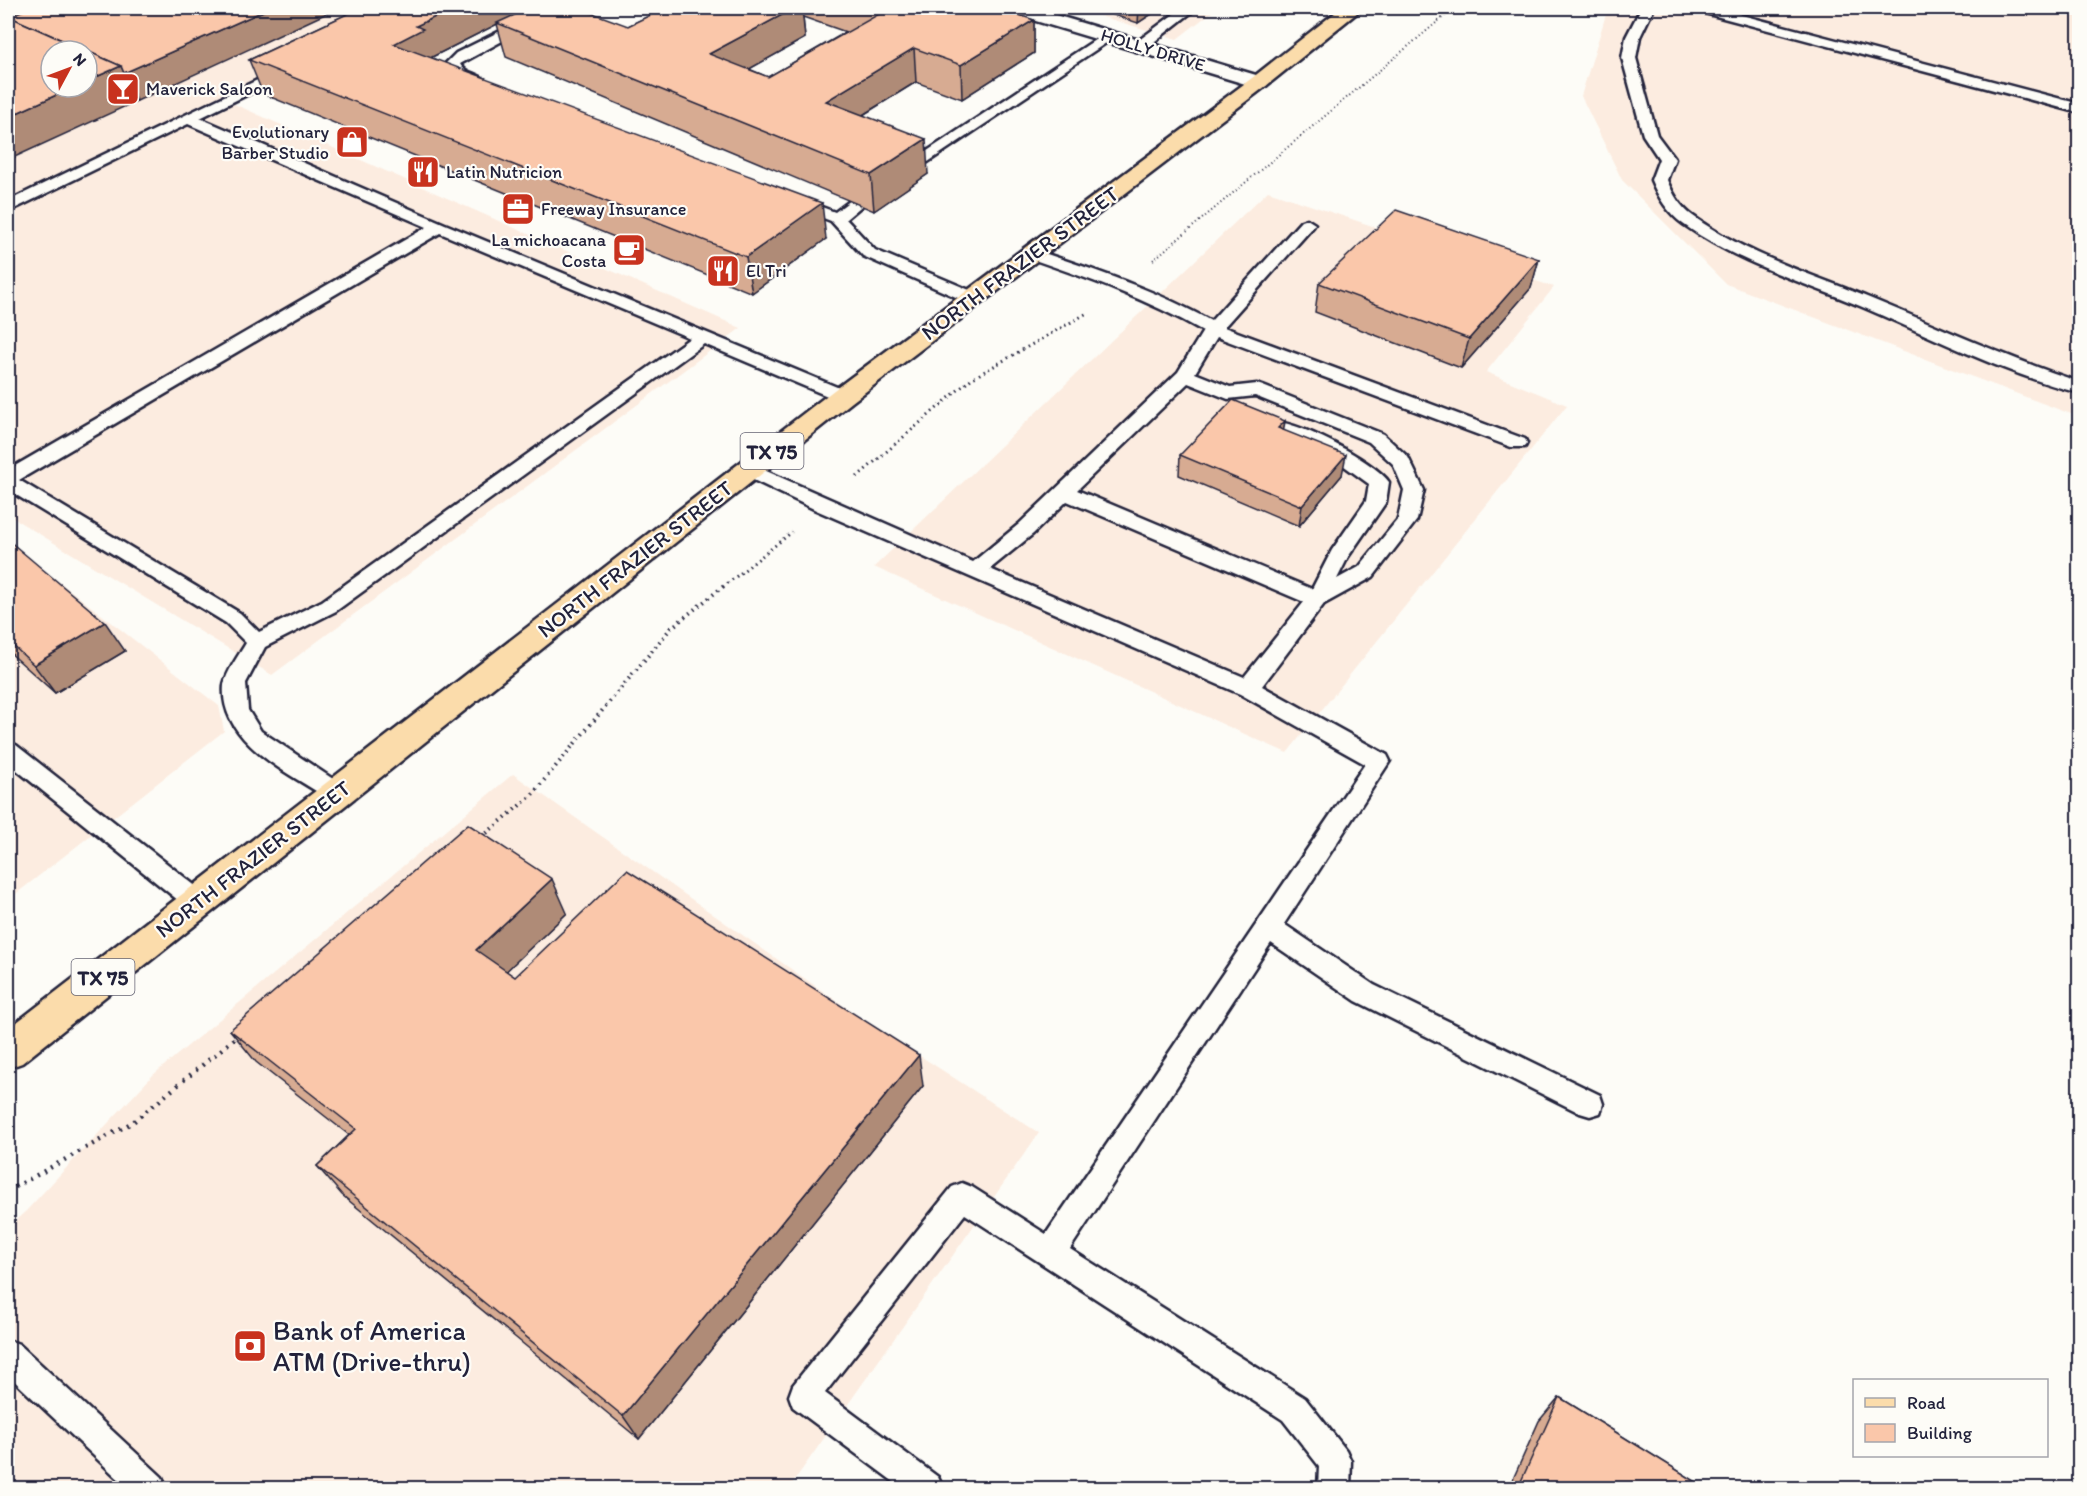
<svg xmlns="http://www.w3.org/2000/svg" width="2087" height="1496" font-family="Itim,sans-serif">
<rect width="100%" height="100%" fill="#fdfcf7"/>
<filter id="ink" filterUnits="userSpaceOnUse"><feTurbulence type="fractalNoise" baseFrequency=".0167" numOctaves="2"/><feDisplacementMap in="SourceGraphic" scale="12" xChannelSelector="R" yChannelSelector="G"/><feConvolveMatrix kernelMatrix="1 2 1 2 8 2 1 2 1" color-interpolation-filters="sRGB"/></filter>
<g filter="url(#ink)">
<g fill="#fcece0" fill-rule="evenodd">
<path d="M 8,8 L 425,8 L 234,104 L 741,328 L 272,675 L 8,515 ZM 51,51 L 87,51 L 87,87 L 51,87 Z"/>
<path d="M 1073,8 L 1217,8 L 1177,39 Z"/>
<path d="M 1608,8 L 2079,8 L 2079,417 L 1726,284 L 1622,180 L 1581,96 Z"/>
<path d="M 1268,191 L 1554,287 L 1486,372 L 1567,405 L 1287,753 L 874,567 Z"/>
<path d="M 8,542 L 219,706 L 224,731 L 8,900 Z"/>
<path d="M 513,774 L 851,1011 L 1039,1133 L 789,1488 L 8,1488 L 8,1227 L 26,1211 L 153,1075 Z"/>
</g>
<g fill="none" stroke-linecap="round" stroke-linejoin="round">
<defs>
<g id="lane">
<path d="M 8,8 L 27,8 L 8,17 Z"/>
<path d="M 547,8 L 563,8 L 460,64 C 465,74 479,73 486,81 L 484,84 C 471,87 454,77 446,68 L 446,63 L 456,53 Z"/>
<path d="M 1182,8 L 1197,8 L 1145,49 L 1135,49 L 1133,46 L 1135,43 Z"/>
<path d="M 1641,8 L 1654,8 L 1640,37 L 1636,58 L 1657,135 L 1675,159 L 1667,180 C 1673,194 1680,207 1693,216 C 1745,254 1808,273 1867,297 C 1938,326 2007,358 2080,382 L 2080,393 C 2004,374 1931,336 1860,306 C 1800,281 1736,262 1683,224 C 1668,213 1658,197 1651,180 L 1659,159 L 1643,135 L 1622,58 L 1626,37 Z"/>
<path d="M 1695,8 L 1715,8 L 2080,104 L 2080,113 L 1697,11 Z"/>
<path d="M 1107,32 L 1112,33 L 1114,36 L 1112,39 L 916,170 L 911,172 L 903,167 Z"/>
<path d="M 286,66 L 291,67 L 293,70 L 291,73 L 200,118 L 445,224 L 849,392 L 852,396 L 849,400 L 837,400 L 704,344 L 336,611 L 265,647 L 246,683 L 248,710 L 261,731 L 345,787 L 349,793 L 345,799 L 337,802 L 329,799 C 289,773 219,742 224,685 C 226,672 239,655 246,643 L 226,623 L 8,490 L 8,470 L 427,227 L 188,124 L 8,212 L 8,201 ZM 440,233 L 690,338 L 322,601 L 259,632 L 240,613 L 19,480 Z"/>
<path d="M 795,197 L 835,212 L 851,200 L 863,200 L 865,203 L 846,219 L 875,250 L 979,294 L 981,298 L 979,302 L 967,302 L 863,256 L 831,221 L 789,205 L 787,202 Z"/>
<path d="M 1307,219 L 1315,224 L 1313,227 L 1224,327 L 1525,439 L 1527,443 L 1525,447 L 1511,447 L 1217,337 L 1195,373 L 1230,387 L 1257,384 L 1263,386 L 1383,434 L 1408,457 L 1424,490 L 1417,520 L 1373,577 L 1324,604 L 1262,686 L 1387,755 L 1390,761 L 1284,924 L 1374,985 L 1600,1095 L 1603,1104 L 1600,1113 L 1590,1116 L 1580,1113 L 1356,1001 L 1271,943 L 1070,1249 L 1305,1398 L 1346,1450 L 1351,1461 L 1350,1488 L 1318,1488 L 1319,1466 L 1283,1420 L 965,1214 L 825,1393 L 938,1477 L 943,1488 L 902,1488 L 793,1407 L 789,1396 L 793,1385 L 952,1187 L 962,1183 L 972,1187 L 1046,1234 L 1365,764 L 1240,694 L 816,510 L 741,474 L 738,470 L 741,466 L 748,464 L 755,466 L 973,562 L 1019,524 L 1178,372 L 1203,331 C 1147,299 1087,278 1026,257 L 1024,254 L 1026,251 L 1038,251 C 1097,271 1156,290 1211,321 L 1301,221 ZM 1188,383 L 1228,399 L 1255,396 L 1369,442 L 1393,464 L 1404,490 L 1398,519 L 1359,567 L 1337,579 L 1348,557 L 1386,502 L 1389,482 C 1376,462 1291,416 1268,422 L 1266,426 L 1268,430 L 1336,460 L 1369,484 L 1366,501 L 1332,550 L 1312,589 L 1077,490 ZM 1067,501 L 1304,602 L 1244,677 L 990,569 L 1033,534 Z"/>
<path d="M 8,742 L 16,745 L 207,895 L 210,902 L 207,909 L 198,912 L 189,909 L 8,763 Z"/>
<path d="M 8,1340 L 19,1344 L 162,1477 L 167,1488 L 128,1488 L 8,1375 Z"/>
</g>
<path id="street" d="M 1003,8 L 1032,8 L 1266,78 L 1269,82 L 1266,86 L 1259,88 L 1252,86 L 1006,12 Z"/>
<path id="primary" d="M 1341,8 L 1363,8 L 1266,86 L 852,402 L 22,1063 L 8,1068 L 8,1029 L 834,390 L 1252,78 Z"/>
</defs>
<use href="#lane" stroke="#22223b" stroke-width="5"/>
<use href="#street" stroke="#22223b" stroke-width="5"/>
<use href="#primary" stroke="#22223b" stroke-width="5"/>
<path stroke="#22223b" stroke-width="2" stroke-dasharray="1 3" stroke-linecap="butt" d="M 1153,260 L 1454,8"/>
<g stroke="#22223b" stroke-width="3" stroke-dasharray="1.5 4" stroke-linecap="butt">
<path d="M 857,477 L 971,379 L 1089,312"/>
<path d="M 723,587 L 792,532"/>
</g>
<path stroke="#22223b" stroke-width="4" stroke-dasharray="1.5 4.5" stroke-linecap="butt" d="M 482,837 L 531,796 L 671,628 L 725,585"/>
<path stroke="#22223b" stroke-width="4.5" stroke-dasharray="2 6" stroke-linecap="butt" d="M 8,1191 L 133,1122 L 239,1035"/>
<use href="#lane" fill="#fdfcf7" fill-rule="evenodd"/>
<use href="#street" fill="#fdfcf7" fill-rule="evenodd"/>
<use href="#primary" fill="#fbdcab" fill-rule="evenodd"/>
</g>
<g fill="#d7ab92" stroke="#22223b" stroke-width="1.5" fill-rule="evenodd">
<path d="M 360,8 L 529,8 L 514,15 L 628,26 L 665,8 L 998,8 L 1034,20 L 1034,53 L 962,99 L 916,82 L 863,115 L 928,174 L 874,211 L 506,57 L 497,24 L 432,57 L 432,58 L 826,239 L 752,293 L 263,94 L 249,60 ZM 803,17 L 846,32 L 768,77 L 749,69 L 805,38 Z"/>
<path d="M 1092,8 L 1161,8 L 1138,23 Z"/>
<path d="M 1539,259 L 1531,288 L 1461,368 L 1315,312 L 1319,283 Z"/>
<path d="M 1285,421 L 1283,430 L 1342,475 L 1299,526 L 1179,475 L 1180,455 Z"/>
<path d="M 8,540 L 125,651 L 55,693 L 8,651 Z"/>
<path d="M 567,913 L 506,971 L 515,977 L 923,1086 L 639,1439 L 342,1195 L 317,1166 L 349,1135 L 256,1062 L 230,1030 Z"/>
<path d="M 1559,1397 L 1706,1488 L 1509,1488 L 1539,1421 Z"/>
</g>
<g fill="#af8b77" stroke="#22223b" stroke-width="1.5">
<path d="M 270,8 L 338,8 L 137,101 L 124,73 Z"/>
<path d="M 454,8 L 529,8 L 432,57 L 434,63 L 394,44 L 416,26 Z"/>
<path d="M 795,8 L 802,8 L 805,38 L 715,88 L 709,54 Z"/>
<path d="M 1139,8 L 1161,8 L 1138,23 Z"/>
<path d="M 1034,20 L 1034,53 L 962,99 L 961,65 Z"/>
<path d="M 914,48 L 916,82 L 830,135 L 826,101 Z"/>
<path d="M 121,66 L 137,101 L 8,160 L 8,117 L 74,87 L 87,87 L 87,81 Z"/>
<path d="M 926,139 L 928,174 L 874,211 L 871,175 Z"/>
<path d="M 822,203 L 826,239 L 752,293 L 746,257 Z"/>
<path d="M 1539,259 L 1531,288 L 1461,368 L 1469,339 Z"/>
<path d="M 1285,421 L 1282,441 L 1278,428 Z"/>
<path d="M 1346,455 L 1342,475 L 1299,526 L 1302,506 Z"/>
<path d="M 105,622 L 125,651 L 55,693 L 34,665 Z"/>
<path d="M 552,879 L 567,913 L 494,983 L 476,950 Z"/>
<path d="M 919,1055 L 923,1086 L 639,1439 L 623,1416 Z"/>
</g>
<g fill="#fac7aa" stroke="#22223b" stroke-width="1.5">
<path d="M 30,8 L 270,8 L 124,73 L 121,66 L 8,16 Z"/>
<path d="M 360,8 L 454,8 L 416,26 L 423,29 L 394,44 L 822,203 L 746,257 L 249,60 Z"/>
<path d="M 530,8 L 579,8 L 628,26 L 665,8 L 795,8 L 709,54 L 768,77 L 881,13 L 866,8 L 998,8 L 1034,20 L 961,65 L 914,48 L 826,101 L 926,139 L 871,175 L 497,23 Z"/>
<path d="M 8,16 L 86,51 L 51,51 L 51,87 L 74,87 L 8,117 Z"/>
<path d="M 87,51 L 121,66 L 87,81 Z"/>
<path d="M 1396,210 L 1539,259 L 1469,339 L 1319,283 Z"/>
<path d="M 1233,400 L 1285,421 L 1278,428 L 1346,455 L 1302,506 L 1180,455 Z"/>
<path d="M 8,540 L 105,622 L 34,665 L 8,641 Z"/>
<path d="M 468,824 L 552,879 L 476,950 L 515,977 L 627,870 L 919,1055 L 623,1416 L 317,1166 L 356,1129 L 230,1030 Z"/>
<path d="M 1559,1397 L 1706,1488 L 1518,1488 Z"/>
</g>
</g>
<defs>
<symbol id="bar-square" viewBox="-11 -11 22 22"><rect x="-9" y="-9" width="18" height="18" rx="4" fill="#c8321e" stroke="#fdfcf7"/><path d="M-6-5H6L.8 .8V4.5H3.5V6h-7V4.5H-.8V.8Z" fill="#fff"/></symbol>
<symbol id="shop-square" viewBox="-11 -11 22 22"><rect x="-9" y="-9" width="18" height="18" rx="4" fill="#c8321e" stroke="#fdfcf7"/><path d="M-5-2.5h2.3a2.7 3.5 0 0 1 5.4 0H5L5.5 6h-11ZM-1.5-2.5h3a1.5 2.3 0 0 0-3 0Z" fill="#fff"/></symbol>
<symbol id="restaurant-square" viewBox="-11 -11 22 22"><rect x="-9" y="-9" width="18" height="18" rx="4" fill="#c8321e" stroke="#fdfcf7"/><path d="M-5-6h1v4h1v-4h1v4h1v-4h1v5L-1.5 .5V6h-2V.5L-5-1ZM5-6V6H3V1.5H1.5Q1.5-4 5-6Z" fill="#fff"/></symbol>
<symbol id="office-square" viewBox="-11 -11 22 22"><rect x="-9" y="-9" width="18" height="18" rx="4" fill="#c8321e" stroke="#fdfcf7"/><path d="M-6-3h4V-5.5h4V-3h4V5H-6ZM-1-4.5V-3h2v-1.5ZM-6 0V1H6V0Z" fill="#fff"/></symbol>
<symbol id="cafe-square" viewBox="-11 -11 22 22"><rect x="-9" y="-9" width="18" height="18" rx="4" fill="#c8321e" stroke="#fdfcf7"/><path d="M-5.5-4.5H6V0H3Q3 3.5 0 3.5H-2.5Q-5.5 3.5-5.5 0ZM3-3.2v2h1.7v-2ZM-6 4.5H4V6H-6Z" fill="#fff"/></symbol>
<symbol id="bank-square" viewBox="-11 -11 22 22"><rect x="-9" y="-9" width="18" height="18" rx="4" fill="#c8321e" stroke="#fdfcf7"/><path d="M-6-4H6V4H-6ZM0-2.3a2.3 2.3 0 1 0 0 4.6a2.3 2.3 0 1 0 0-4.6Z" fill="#fff"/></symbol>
</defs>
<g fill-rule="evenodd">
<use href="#bar-square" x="104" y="70" width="38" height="38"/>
<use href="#shop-square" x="333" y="123" width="38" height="38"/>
<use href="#restaurant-square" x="404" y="153" width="38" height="38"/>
<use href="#office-square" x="499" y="190" width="38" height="38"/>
<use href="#cafe-square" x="610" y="231" width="38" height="38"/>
<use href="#restaurant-square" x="704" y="252" width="38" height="38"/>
<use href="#bank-square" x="231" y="1327" width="38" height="38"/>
</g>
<g text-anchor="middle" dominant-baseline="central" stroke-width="4.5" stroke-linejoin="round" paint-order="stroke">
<g font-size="18" fill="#22223b" stroke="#fdfcf7">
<text transform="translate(1153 50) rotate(17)">HOLLY DRIVE</text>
</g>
<g font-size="18" fill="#22223b" stroke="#fdfcf7" text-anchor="start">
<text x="146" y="89">Maverick Saloon</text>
<text x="329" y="132" text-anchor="end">Evolutionary<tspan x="329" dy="21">Barber Studio</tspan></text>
<text x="446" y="172">Latin Nutricion</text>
<text x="541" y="209">Freeway Insurance</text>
<text x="606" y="240" text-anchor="end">La michoacana<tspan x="606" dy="21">Costa</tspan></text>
<text x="746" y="271">El Tri</text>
</g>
<g fill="#fdfcf7" stroke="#646373" stroke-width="1.5">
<rect x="740.5" y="433" width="63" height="36" rx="4.5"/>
<rect x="71.5" y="959" width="63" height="36" rx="4.5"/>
</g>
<g font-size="21" font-weight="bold" fill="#22223b">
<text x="772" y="451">TX 75</text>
<text x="103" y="977">TX 75</text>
</g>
<g font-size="22" fill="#22223b" stroke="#fdfcf7">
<text transform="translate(1020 263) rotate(-37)">NORTH FRAZIER STREET</text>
<text transform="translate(635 559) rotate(-38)">NORTH FRAZIER STREET</text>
<text transform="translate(253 859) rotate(-38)">NORTH FRAZIER STREET</text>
</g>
<g font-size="27" fill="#22223b" stroke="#fdfcf7" text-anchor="start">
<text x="273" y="1330">Bank of America<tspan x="273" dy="31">ATM (Drive-thru)</tspan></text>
</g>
</g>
<rect width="2087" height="1496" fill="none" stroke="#fdfcf7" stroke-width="30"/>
<rect x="15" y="15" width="2057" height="1466" fill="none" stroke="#22223b" stroke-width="2" filter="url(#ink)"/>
<rect x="1853" y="1379" width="195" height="78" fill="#fdfcf7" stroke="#a5a5ac" stroke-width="1.5"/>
<rect x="1865" y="1398" width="30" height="9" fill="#fbdcab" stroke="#a5a5ac" stroke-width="1.5"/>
<text x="1907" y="1409" font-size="18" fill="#22223b">Road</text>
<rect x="1865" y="1424" width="30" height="18" fill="#fac7aa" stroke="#a5a5ac" stroke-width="1.5"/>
<text x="1907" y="1439" font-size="18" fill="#22223b">Building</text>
<g transform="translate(69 69) rotate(49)"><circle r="28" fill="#fdfcf7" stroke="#a5a5ac" stroke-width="1.5"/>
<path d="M0-4.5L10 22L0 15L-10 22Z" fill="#c8321e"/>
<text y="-9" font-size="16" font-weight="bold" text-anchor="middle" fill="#22223b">N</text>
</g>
</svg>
